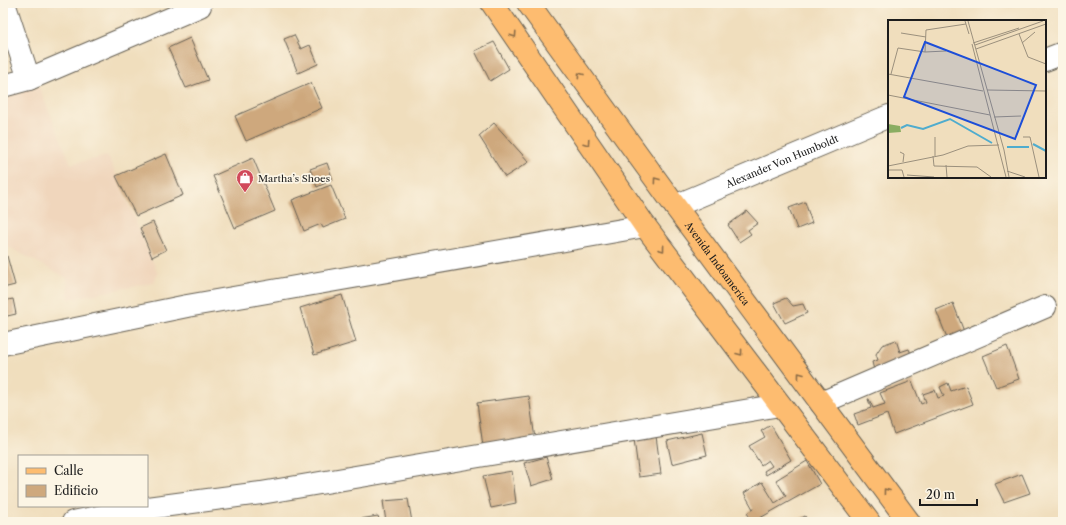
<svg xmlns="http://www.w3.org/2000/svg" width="1066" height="525" font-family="'Libre Caslon Text',serif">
<rect width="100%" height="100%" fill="#fcf5e5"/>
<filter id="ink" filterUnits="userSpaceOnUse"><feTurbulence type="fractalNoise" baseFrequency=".025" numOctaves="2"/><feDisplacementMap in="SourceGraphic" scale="8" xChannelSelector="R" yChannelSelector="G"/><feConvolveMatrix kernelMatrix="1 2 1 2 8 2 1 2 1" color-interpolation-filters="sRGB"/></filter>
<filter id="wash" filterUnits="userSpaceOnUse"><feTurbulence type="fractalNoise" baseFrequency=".012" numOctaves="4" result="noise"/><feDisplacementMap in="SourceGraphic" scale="16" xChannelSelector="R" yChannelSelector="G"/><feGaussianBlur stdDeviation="0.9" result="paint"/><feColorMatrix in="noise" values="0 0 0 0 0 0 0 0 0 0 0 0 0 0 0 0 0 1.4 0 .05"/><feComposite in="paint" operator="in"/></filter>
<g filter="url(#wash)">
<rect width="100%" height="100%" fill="#f0debd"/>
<path fill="#f0d6bc" d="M 38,85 L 71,164 L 108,156 L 158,274 L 152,283 L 69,299 L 67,278 L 3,244 L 3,94 Z"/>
<g id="blocks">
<g fill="#cea87d">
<path d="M 294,35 L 301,49 L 310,45 L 318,64 L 298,73 L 284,39 Z"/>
<path d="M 190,38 L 208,80 L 186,88 L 168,48 Z"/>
<path d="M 494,42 L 509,69 L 490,81 L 475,51 Z"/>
<path d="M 311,83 L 322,108 L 246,141 L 235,116 Z"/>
<path d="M 494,123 L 529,162 L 505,177 L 479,136 Z"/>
<path d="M 166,154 L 183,195 L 136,216 L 116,176 Z"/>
<path d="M 253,158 L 275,211 L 235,228 L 213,176 Z"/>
<path d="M 327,163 L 333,180 L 317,187 L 310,169 Z"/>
<path d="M 331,185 L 345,219 L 323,228 L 321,224 L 304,231 L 292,200 Z"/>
<path d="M 805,202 L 812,223 L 797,229 L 789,208 Z"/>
<path d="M 747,211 L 758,223 L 748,230 L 751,234 L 739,242 L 728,225 Z"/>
<path d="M 153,222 L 166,250 L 152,257 L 140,228 Z"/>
<path d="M 7,256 L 15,285 L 3,288 L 3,258 Z"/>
<path d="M 342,295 L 356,342 L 314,355 L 300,308 Z"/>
<path d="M 786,298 L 793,306 L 803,304 L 807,313 L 785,323 L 774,303 Z"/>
<path d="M 13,299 L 16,314 L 3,317 L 3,301 Z"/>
<path d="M 953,303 L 965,334 L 948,340 L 936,310 Z"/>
<path d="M 896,340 L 900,352 L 909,349 L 912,356 L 874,370 L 872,362 L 878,360 L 876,354 L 882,345 Z"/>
<path d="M 1007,346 L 1019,379 L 996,387 L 983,356 Z"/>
<path d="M 912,381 L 921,404 L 926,402 L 923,394 L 935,390 L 938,398 L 944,396 L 940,387 L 948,383 L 951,391 L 966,386 L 973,404 L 894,434 L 887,414 L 858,425 L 854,414 L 871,408 L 868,399 L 869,399 L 873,408 L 885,404 L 880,393 Z"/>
<path d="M 529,396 L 535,439 L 483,446 L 477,403 Z"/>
<path d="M 771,425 L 791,460 L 766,475 L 764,471 L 772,466 L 768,460 L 761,465 L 749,446 L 765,437 L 761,431 Z"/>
<path d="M 702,433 L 707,455 L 672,464 L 667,441 Z"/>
<path d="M 656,436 L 661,474 L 639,477 L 634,439 Z"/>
<path d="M 546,457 L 553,479 L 531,486 L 524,463 Z"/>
<path d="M 807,461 L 820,484 L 753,522 L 747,513 L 753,509 L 744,493 L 762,482 L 775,503 L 786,496 L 776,480 Z"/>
<path d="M 512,471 L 516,503 L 491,508 L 483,476 Z"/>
<path d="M 1022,474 L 1030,493 L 1004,502 L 995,484 Z"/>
<path d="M 408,499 L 412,522 L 386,522 L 383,501 Z"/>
<path d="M 378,516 L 380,522 L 361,522 L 360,519 Z"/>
<path d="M 805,516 L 808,522 L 794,522 Z"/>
</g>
</g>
</g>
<g filter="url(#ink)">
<use href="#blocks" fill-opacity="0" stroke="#666054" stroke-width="1"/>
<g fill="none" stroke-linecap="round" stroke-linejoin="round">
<defs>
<g id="minor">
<path d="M 1045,60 L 1063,53"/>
<path d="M 29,79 L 200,6"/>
<path d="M 3,86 L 29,79 L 4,3"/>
<path id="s1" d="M 675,206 L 889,116"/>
<path d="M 3,344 L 187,306 L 645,226"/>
<path d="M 821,403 L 1045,307"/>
<path d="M 73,522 L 132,510 L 261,493 L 780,405"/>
</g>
<g id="major">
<path d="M 492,3 L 645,226 L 869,522"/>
<path id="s2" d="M 528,3 L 675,206 L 909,522"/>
</g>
</defs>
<use href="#minor" stroke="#666054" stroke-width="24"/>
<use href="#major" stroke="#666054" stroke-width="24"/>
<use href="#minor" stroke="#fff" stroke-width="22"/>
<use href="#major" stroke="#fdbc70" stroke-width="22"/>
</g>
<defs><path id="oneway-chevron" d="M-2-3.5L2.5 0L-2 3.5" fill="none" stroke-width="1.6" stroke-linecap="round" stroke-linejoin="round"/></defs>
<g stroke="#8c6c46">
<use href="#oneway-chevron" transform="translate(514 35) rotate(56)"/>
<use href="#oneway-chevron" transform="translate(580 75) rotate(-126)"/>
<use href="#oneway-chevron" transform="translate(587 143) rotate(56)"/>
<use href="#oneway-chevron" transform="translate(656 180) rotate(-126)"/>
<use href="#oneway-chevron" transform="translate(662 249) rotate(53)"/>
<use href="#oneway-chevron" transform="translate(740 353) rotate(53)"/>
<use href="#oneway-chevron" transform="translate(800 375) rotate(-127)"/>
<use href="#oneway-chevron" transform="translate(886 491) rotate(-127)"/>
</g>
</g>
<defs>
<symbol id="shop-pin" viewBox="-11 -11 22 30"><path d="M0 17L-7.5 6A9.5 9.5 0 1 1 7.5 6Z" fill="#d1495b" stroke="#fcf5e5"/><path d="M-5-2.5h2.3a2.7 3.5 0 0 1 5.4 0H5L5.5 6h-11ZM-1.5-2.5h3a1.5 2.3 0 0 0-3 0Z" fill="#fff"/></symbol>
</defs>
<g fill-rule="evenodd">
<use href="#shop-pin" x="235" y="168" width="20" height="27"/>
</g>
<g text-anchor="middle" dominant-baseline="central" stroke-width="3.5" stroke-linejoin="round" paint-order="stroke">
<g font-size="10" fill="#1c1c1c" stroke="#fcf5e5">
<text stroke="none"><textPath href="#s1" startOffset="116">Alexander Von Humboldt</textPath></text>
<text stroke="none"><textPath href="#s2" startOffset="322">Avenida Indoamerica</textPath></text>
</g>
<g font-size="10" fill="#1c1c1c" stroke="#fcf5e5" text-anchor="start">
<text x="258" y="178">Martha’s Shoes</text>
</g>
</g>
<g transform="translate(888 20)">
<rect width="158" height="158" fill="#f0debd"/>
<path d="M 0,104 L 12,106 L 13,112 L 0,113 Z" fill="#8aad62"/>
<path fill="none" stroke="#4facce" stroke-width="2" d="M 13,108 L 19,105 L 35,109 L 62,99 L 104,123M 145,124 L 158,131M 119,127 L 141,127"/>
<path fill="none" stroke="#9b907d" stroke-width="1" d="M 77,1 L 81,14M 80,1 L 116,130 L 121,157M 13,13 L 38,17M 131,14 L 140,37 L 158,44M 85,23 L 131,8M 134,23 L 147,12M 84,24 L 118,157M 87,25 L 155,1M 88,29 L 158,4M 37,32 L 58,31M 0,54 L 95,71M 3,54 L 10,28 L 37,32 L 38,10 L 78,4M 99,70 L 158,71M 0,75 L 102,95M 106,97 L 133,96M 135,117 L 142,117 L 151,157M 12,132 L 16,134 L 15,142M 45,136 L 46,146 L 89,147 L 103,157M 47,136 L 47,117M 58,145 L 59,157M 0,146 L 55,135 L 80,126 L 111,125M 0,150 L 14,150 L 16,157M 119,151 L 137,157M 19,155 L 46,157"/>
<path fill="#1d4ed8" fill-opacity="0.15" stroke="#1d4ed8" stroke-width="2" d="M 37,22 L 148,65 L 127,119 L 16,77 Z"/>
<rect width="158" height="158" fill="none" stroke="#1c1c1c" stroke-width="2"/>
</g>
<rect width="1066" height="525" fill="none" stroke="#fcf5e5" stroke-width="16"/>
<rect x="18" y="455" width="130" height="52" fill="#fcf5e5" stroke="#a29e95"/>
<rect x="26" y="468" width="20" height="6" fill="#fdbc70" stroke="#a29e95"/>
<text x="54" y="475" font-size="12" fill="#1c1c1c">Calle</text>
<rect x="26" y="485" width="20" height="12" fill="#cea87d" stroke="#a29e95"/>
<text x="54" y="495" font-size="12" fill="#1c1c1c">Edificio</text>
<path d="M920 499v6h57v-6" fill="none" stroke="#1c1c1c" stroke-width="2"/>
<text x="926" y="499" font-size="12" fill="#1c1c1c" stroke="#fcf5e5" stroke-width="3" paint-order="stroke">20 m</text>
</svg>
